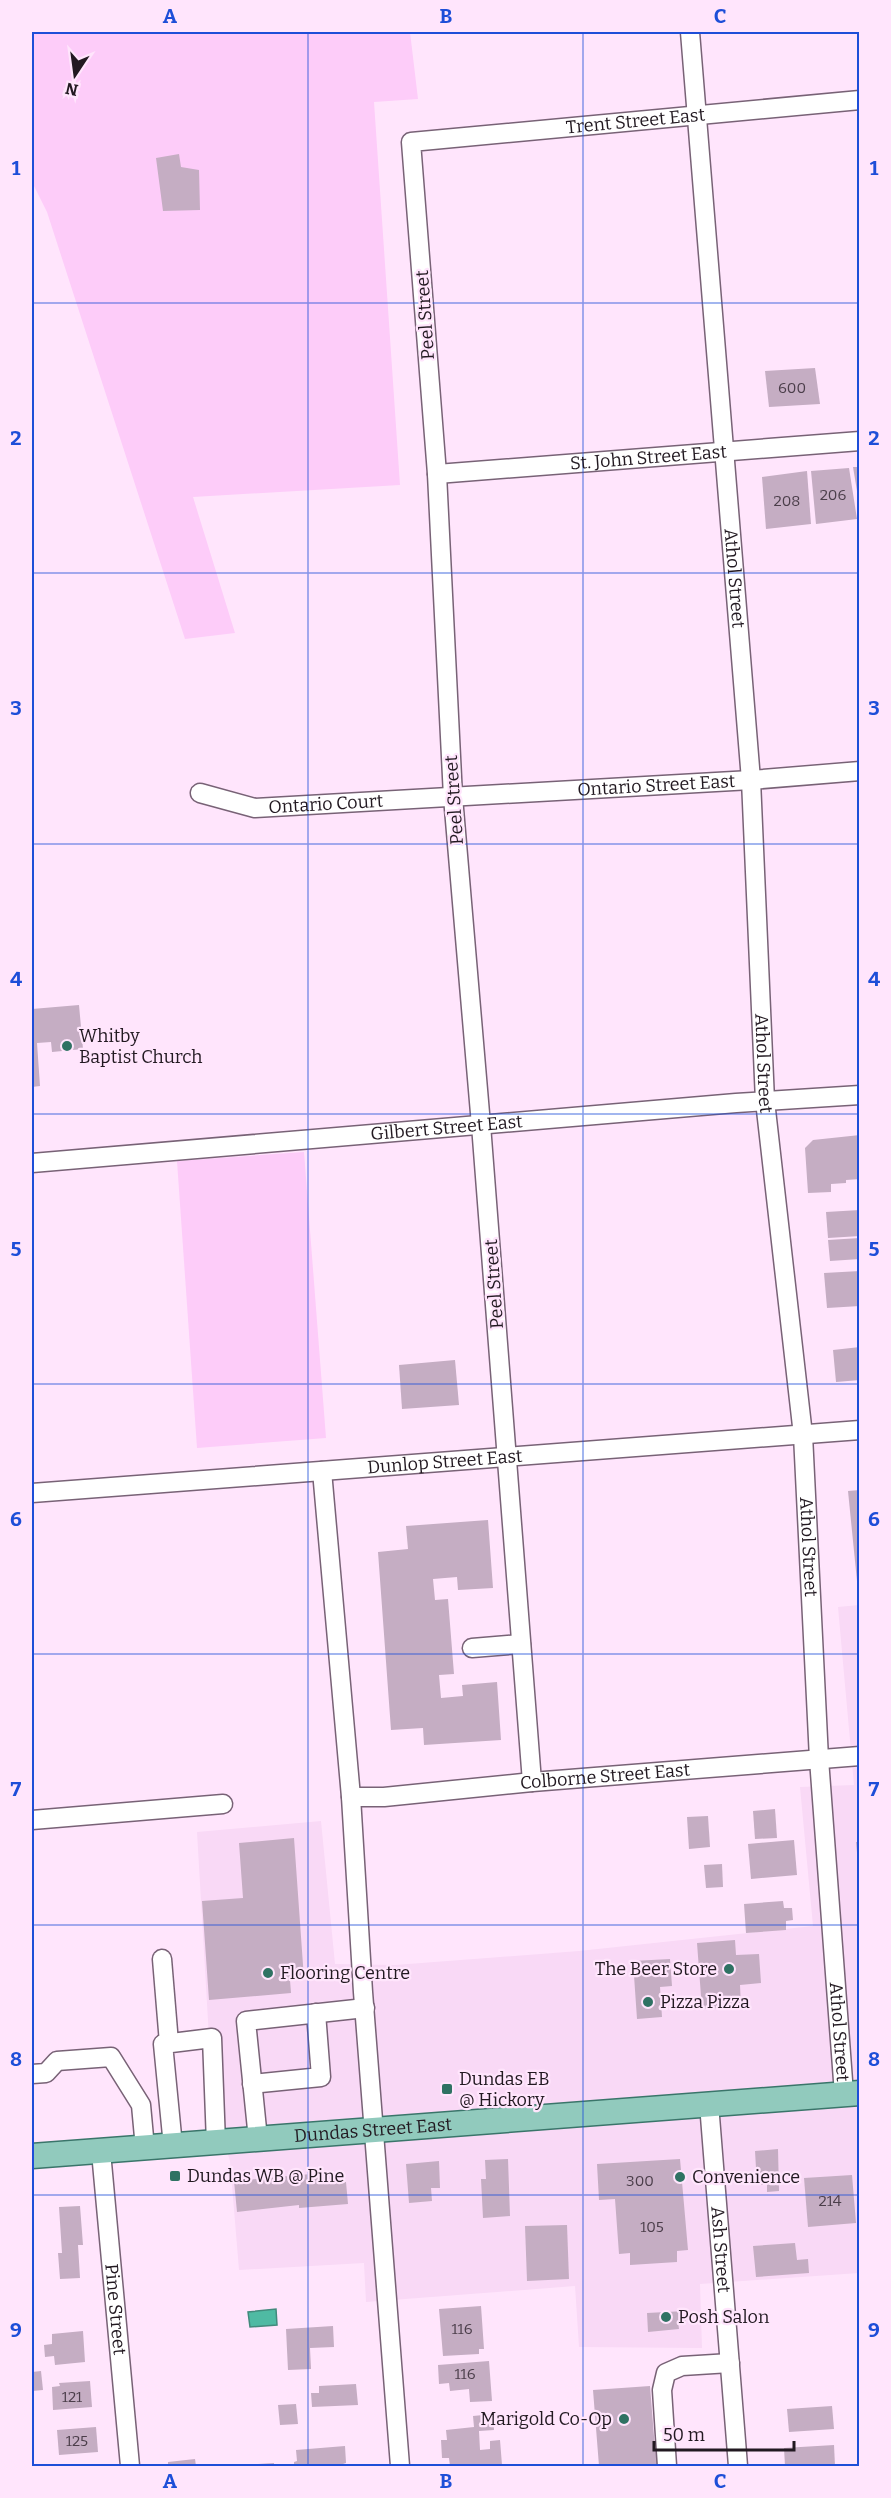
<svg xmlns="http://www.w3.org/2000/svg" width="891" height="2498" font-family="Bitter,serif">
<rect width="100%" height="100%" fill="#ffe5fc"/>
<path fill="#f9d9f6" d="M 859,1605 L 859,2273 L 700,2284 L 702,2348 L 579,2347 L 575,2286 L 366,2302 L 364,2263 L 239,2270 L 230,2161 L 213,2106 L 197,1832 L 321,1821 L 335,1964 L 395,1965 L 579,1951 L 813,1926 L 800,1787 L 854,1785 L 838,1607 Z"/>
<g fill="#fdccf9">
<path d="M 32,32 L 410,32 L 418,99 L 374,102 L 400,485 L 193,497 L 235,633 L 185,639 L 47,212 L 32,182 Z"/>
<path d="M 304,1152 L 326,1438 L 197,1448 L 177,1161 Z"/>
</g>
<path fill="#4fbaa3" stroke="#428a7c" stroke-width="1.5" d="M 276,2309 L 277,2325 L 250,2327 L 248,2312 Z"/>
<g fill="#c5adc3">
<path d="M 179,154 L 181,167 L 199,170 L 200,210 L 163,211 L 156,158 Z"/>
<path d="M 815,368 L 820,404 L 769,407 L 765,371 Z"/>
<path d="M 853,467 L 860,467 L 860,497 L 858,497 Z"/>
<path d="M 849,468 L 857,519 L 816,524 L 811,471 Z"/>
<path d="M 807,471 L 811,524 L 766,529 L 762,477 Z"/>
<path d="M 79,1005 L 83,1049 L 52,1052 L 51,1042 L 37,1043 L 40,1086 L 32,1087 L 32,1009 Z"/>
<path d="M 860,1135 L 860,1179 L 846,1180 L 846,1183 L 831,1184 L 831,1192 L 808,1193 L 805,1148 L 813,1140 Z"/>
<path d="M 860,1210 L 860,1236 L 828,1238 L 826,1212 Z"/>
<path d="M 860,1238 L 860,1259 L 830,1261 L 828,1240 Z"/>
<path d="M 860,1271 L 860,1306 L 827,1308 L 824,1273 Z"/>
<path d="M 860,1347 L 860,1380 L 836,1382 L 833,1350 Z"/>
<path d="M 455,1360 L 459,1405 L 402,1409 L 399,1365 Z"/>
<path d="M 860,1490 L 860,1591 L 858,1591 L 848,1491 Z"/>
<path d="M 488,1520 L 493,1588 L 458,1590 L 457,1577 L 433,1579 L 435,1600 L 448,1599 L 454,1674 L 439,1675 L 441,1698 L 463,1696 L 462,1685 L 497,1682 L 501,1740 L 424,1745 L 423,1728 L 391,1730 L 378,1552 L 408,1549 L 406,1526 Z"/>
<path d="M 775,1809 L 777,1838 L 755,1839 L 753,1811 Z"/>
<path d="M 708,1816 L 710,1847 L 689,1849 L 687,1817 Z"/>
<path d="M 294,1838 L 304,1979 L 290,1980 L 291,1993 L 209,2000 L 202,1901 L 243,1898 L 239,1843 Z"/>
<path d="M 794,1840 L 797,1875 L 751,1879 L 748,1844 Z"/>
<path d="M 856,1842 L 860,1842 L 860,1863 L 858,1863 Z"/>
<path d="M 722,1864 L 723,1887 L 706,1888 L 704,1865 Z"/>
<path d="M 783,1901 L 784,1908 L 792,1908 L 793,1920 L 786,1921 L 786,1930 L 746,1933 L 744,1904 Z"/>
<path d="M 735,1940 L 736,1955 L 759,1954 L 761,1983 L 740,1985 L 741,2007 L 702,2009 L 697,1943 Z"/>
<path d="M 670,1959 L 672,1986 L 660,1987 L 662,2017 L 637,2019 L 633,1961 Z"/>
<path d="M 778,2149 L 779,2191 L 767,2192 L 767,2185 L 757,2185 L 755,2151 Z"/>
<path d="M 508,2159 L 510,2216 L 483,2218 L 481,2179 L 486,2179 L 485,2160 Z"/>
<path d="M 680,2159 L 688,2250 L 677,2251 L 677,2262 L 630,2265 L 630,2253 L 619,2254 L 615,2199 L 599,2200 L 597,2164 Z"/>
<path d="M 439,2161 L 440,2188 L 431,2188 L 432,2201 L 409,2203 L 406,2164 Z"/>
<path d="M 333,2172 L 334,2183 L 346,2182 L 348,2204 L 299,2208 L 299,2205 L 237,2212 L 234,2181 Z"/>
<path d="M 852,2175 L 856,2223 L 808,2227 L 804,2178 Z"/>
<path d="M 80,2206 L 83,2245 L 78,2245 L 80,2278 L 60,2279 L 58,2253 L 62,2253 L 59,2207 Z"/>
<path d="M 567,2225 L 569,2279 L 527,2281 L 525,2226 Z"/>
<path d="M 795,2243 L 797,2260 L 808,2259 L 809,2273 L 756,2277 L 753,2246 Z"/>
<path d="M 481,2306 L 484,2349 L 479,2349 L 479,2354 L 443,2356 L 439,2309 Z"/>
<path d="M 685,2311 L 686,2322 L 678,2322 L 679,2329 L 648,2332 L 647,2313 Z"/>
<path d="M 333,2326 L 334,2347 L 310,2348 L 311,2369 L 288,2370 L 286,2329 Z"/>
<path d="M 83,2331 L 85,2362 L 55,2365 L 54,2356 L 45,2357 L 44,2345 L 52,2344 L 52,2334 Z"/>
<path d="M 489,2361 L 492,2401 L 470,2402 L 469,2389 L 450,2391 L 449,2383 L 439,2384 L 438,2365 Z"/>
<path d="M 41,2371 L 43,2390 L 32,2391 L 32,2372 Z"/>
<path d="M 90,2381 L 92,2407 L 53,2410 L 52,2387 L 60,2386 L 59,2383 Z"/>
<path d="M 356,2384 L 358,2405 L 312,2407 L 311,2393 L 319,2393 L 319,2386 Z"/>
<path d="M 650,2386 L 655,2449 L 658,2449 L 659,2466 L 599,2466 L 593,2390 Z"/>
<path d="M 296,2404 L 298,2424 L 280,2425 L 278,2405 Z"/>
<path d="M 832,2406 L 834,2429 L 789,2432 L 787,2409 Z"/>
<path d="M 493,2414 L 494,2430 L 479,2431 L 480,2450 L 490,2449 L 490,2441 L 500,2440 L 502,2465 L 450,2466 L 449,2458 L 442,2458 L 441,2440 L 447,2440 L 446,2430 L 474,2427 L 473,2416 Z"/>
<path d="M 96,2427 L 98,2452 L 59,2455 L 57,2430 Z"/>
<path d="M 834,2445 L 835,2466 L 785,2466 L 784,2448 Z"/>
<path d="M 345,2446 L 346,2463 L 343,2464 L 343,2466 L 294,2466 L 294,2462 L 297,2461 L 296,2450 Z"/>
<path d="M 195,2459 L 196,2466 L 168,2466 L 168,2462 Z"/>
<path d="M 274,2463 L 274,2466 L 258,2466 L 258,2464 Z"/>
</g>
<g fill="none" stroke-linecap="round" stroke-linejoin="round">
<defs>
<g id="minor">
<path id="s1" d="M 690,32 L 751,780 L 765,1101 L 803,1435 L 819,1759 L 844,2094"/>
<path id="s2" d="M 437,474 L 860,441"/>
<path id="s3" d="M 200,793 L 255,808 L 751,780 L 860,771"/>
<path id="s4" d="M 32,1163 L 736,1103 L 860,1095"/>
<path d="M 322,1471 L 351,1797 L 363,1992 L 400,2466"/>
<path id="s5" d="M 32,1493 L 860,1430"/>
<path d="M 472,1648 L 521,1644"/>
<path id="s6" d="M 532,1782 L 481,1125 L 453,797 L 437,474 L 411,142 L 860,100"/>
<path id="s7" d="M 351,1797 L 384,1797 L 532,1782 L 860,1756"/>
<path d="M 32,1820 L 223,1804"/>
<path d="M 162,1959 L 169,2043"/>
<path d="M 32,2074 L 46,2073 L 57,2061 L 111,2057 L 141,2105 L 145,2148"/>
<path d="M 252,2084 L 321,2077 L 316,2013"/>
<path id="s8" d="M 709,2104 L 738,2466"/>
<path d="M 258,2139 L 246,2021 L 365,2008"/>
<path d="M 173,2146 L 163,2044 L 212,2038 L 216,2143"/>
<path id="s9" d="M 101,2152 L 130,2466"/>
<path d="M 667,2466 L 662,2390 L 666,2373 L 682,2366 L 730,2363"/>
</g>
<g id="major">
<path id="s10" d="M 32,2156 L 860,2093"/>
</g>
</defs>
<use href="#minor" stroke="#786276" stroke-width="21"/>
<use href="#major" stroke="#3a756a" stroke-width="27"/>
<use href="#minor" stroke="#fff" stroke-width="18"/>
<use href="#major" stroke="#91cabd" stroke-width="24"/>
</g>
<path fill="none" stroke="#1d4ed8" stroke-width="1.5" stroke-opacity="0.55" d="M 308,32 L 308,2466M 583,32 L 583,2466M 32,303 L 860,303M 32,573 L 860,573M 32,844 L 860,844M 32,1114 L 860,1114M 32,1384 L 860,1384M 32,1654 L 860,1654M 32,1925 L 860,1925M 32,2195 L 860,2195"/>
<g fill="#2f7263" stroke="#ffe5fc" stroke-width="2">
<circle cx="67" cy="1046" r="6"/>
<circle cx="729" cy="1969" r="6"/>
<circle cx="268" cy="1973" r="6"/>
<circle cx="648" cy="2002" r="6"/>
<rect x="441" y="2083" width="12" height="12" rx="3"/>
<rect x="169" y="2170" width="12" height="12" rx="3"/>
<circle cx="680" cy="2177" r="6"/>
<circle cx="666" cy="2317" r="6"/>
<circle cx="624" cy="2419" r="6"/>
</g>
<g text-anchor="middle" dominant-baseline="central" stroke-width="4.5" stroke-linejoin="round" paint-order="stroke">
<g font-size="15" fill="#4b3e4a">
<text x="792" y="388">600</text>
<text x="833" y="495">206</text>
<text x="787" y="501">208</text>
<text x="640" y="2181">300</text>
<text x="830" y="2201">214</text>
<text x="652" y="2227">105</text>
<text x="462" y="2329">116</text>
<text x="465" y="2374">116</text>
<text x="72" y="2397">121</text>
<text x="77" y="2441">125</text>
</g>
<g font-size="18" fill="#221921" stroke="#ffe5fc">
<text stroke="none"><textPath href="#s6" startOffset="1870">Trent Street East</textPath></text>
<text transform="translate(425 315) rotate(-94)">Peel Street</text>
<text stroke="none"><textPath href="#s2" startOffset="212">St. John Street East</textPath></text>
<text stroke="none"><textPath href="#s1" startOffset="548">Athol Street</textPath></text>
<text stroke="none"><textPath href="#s3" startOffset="459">Ontario Street East</textPath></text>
<text transform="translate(454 800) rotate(-94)">Peel Street</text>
<text stroke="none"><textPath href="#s3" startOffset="128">Ontario Court</textPath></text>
<text stroke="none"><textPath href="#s1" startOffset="1034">Athol Street</textPath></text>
<text stroke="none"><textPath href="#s4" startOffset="416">Gilbert Street East</textPath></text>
<text transform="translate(494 1284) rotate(-94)">Peel Street</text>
<text stroke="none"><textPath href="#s5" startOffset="414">Dunlop Street East</textPath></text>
<text stroke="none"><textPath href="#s1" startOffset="1520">Athol Street</textPath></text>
<text stroke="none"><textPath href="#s7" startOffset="255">Colborne Street East</textPath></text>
<text stroke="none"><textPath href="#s1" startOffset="2006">Athol Street</textPath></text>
<text stroke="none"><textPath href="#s10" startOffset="342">Dundas Street East</textPath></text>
<text stroke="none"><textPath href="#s8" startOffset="146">Ash Street</textPath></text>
<text stroke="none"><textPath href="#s9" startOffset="158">Pine Street</textPath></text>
</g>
<g font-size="18" fill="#221921" stroke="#ffe5fc" text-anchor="start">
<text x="79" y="1036">Whitby<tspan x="79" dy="21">Baptist Church</tspan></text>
<text x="717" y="1969" text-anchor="end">The Beer Store</text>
<text x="280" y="1973">Flooring Centre</text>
<text x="660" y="2002">Pizza Pizza</text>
<text x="459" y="2079">Dundas EB<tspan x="459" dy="21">@ Hickory</tspan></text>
<text x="187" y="2176">Dundas WB @ Pine</text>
<text x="692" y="2177">Convenience</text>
<text x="678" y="2317">Posh Salon</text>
<text x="612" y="2419" text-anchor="end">Marigold Co-Op</text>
</g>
</g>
<rect width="891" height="2498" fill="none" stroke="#ffe5fc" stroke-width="66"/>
<g transform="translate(75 75) rotate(193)" stroke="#ffe5fc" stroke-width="4.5" paint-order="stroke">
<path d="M0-4.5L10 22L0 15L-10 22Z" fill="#221921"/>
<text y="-9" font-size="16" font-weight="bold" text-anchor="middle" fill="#221921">N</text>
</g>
<path d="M654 2441v9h140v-9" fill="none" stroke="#221921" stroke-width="3"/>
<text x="663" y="2441" font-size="18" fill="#221921" stroke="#ffe5fc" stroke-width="4.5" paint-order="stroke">50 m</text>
<rect x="33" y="33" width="825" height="2432" fill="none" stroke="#1d4ed8" stroke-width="2"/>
<g font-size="20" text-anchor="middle" font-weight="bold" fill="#1d4ed8">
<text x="170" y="23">A</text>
<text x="446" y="23">B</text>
<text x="720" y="23">C</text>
<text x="16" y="175">1</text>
<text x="874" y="175">1</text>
<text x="16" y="445">2</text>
<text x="874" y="445">2</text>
<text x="16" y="715">3</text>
<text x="874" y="715">3</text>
<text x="16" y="986">4</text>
<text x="874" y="986">4</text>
<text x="16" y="1256">5</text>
<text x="874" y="1256">5</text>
<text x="16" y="1526">6</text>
<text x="874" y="1526">6</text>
<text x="16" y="1796">7</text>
<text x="874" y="1796">7</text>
<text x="16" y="2066">8</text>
<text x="874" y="2066">8</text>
<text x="16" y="2337">9</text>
<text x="874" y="2337">9</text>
<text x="170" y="2488">A</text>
<text x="446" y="2488">B</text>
<text x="720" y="2488">C</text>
</g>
</svg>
